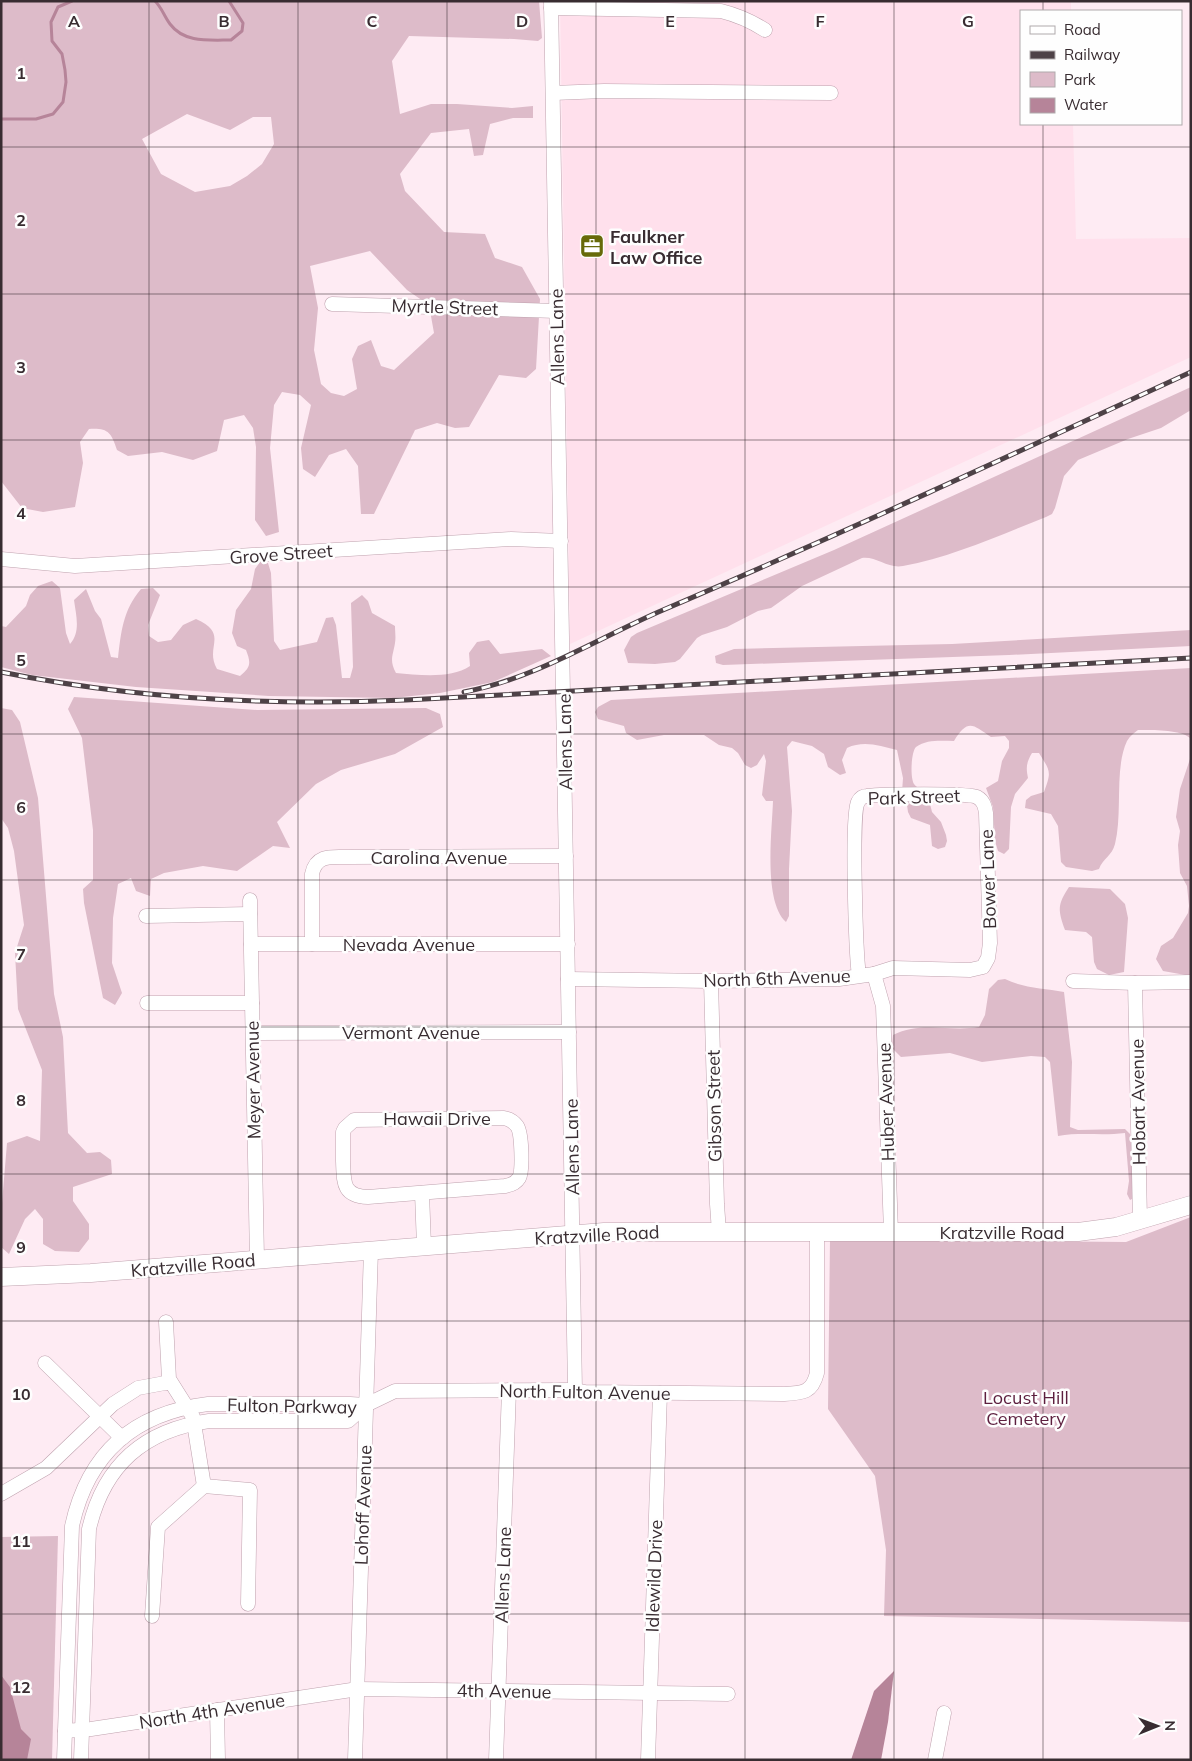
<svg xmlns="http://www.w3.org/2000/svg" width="1192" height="1761" font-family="Mulish,sans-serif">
<rect width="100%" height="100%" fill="#feebf3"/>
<path fill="#ffe0ec" d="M 560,1 L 1071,1 L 1071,11 L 1021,11 L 1021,124 L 1073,124 L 1076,239 L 1191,238 L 1191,357 L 570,644 Z"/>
<g fill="#ddbbc9" fill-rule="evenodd">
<path d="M 1,1 L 539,1 L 542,38 L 538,41 L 514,39 L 409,36 L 392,61 L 400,114 L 431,104 L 457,104 L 512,108 L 533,106 L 533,118 L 513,118 L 490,124 L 483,155 L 474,156 L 469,129 L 431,133 L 400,174 L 405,191 L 444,232 L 485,234 L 495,258 L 522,267 L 540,299 L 536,369 L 526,378 L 499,375 L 469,427 L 455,428 L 437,423 L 415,430 L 374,514 L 361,514 L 358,466 L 346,449 L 329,455 L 315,477 L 303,469 L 301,448 L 311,405 L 300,395 L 282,392 L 274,405 L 270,448 L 279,532 L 266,536 L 255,520 L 256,447 L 253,428 L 244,415 L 224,420 L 217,451 L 193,460 L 162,452 L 128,456 L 117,450 C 111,432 108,428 89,429 L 80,442 L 83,463 L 75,507 L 43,512 L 22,508 L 1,481 ZM 187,114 L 230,130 L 253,117 L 271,117 L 274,144 L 262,164 L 247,176 L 230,186 L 195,192 L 161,174 L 142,139 ZM 370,251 L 407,290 L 429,305 L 434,333 L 394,370 L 381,366 L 371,340 L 358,346 L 352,359 L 357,389 L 344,396 L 331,393 L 321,384 L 314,350 L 318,308 L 310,266 Z"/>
<path d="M 1191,387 L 1191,410 L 1161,428 L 1128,439 L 1078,460 L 1064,476 L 1055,508 L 1052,514 L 1046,517 C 1000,535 952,557 903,566 C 888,569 876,556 862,558 L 802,586 L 771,608 L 758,611 L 727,627 L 702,635 L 697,638 L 680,659 L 675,662 L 655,664 L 628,663 L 624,650 L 631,637 L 637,633 L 834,550 Z"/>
<path d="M 260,562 L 268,563 L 271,573 L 274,641 L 280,650 L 317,642 L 326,618 L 333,617 L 336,625 L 342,678 L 350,678 L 353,667 L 351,603 L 362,595 L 368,601 L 372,613 L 395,626 C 395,631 396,638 395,643 C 393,656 389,660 396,673 C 419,675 451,679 470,666 L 469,653 L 477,642 L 489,640 L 500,654 L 542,649 L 551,656 L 493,682 L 440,693 L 393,698 L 269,696 L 136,687 L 32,675 L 1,667 L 1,626 L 6,627 L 26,606 L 30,595 L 38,586 L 52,581 L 60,588 L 66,633 L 70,644 C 81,632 76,615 74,600 L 86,589 L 95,611 L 101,619 L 111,657 L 118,658 C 121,632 123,610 141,589 L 153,588 L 160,595 L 148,625 L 149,636 L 158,642 L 171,640 L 183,625 L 196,619 C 230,634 204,647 217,669 L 240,676 C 251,667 251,663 246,650 L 237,646 L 232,633 L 236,610 L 251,589 L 255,569 Z"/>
<path d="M 1191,630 L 1191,646 L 1009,655 L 723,665 L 716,663 L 715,656 L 734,649 L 952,644 Z"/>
<path d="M 1191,668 L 1191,739 C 1182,729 1151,730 1138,730 C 1134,733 1130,736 1127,741 C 1114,769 1123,812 1115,844 C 1112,856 1103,858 1099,869 L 1092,871 L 1066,867 L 1061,862 L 1058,826 L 1051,814 L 1025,808 L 1026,800 L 1031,796 L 1044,792 C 1052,771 1050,771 1039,753 L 1032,753 C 1026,763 1026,768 1028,778 L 1015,794 L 1011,807 L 1009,849 L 1004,854 L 998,851 L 995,841 L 993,807 L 986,788 L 998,781 L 1002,761 L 1009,748 L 1009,741 L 1005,736 L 991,737 C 973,725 968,718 954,741 C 942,741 927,739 916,747 C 911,752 910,778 914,784 C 917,788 923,790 927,792 L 932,812 L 941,822 L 946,835 L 947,841 L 945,847 L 938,849 L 932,846 L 930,825 L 911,818 L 908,812 L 906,798 L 902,792 L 903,778 L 897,750 C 880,746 864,740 847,748 L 842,760 L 846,773 L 840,775 L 828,767 L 824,754 L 812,746 L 792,741 L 787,747 L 792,811 L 789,869 L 789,916 L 786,922 C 763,901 772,831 773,801 L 766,801 L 762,795 L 766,761 L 764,754 L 757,765 L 751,768 L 745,765 L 738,753 L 732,748 L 719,745 L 704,735 L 664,735 L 637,740 L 626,733 L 624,726 L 598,719 L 595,712 L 598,707 L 611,700 Z"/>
<path d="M 74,697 L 257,710 L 426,708 L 440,714 L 443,727 L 395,754 L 341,770 L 316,784 L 277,822 L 290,848 L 273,846 L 237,871 L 203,866 L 164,873 L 151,879 L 150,896 L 136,891 L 131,878 L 118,884 L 113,918 L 112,963 L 122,993 L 115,1005 L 103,998 L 84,903 L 83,889 L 93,880 L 93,830 L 82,738 L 68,709 Z"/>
<path d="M 1,708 L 12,710 L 20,722 L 38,798 L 54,994 L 63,1037 L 68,1133 L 87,1153 L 100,1152 L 111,1160 L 112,1174 L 73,1187 L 73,1201 L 89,1224 L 89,1239 L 79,1252 L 55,1251 L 43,1244 L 43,1219 L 35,1209 L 25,1219 L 9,1254 L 1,1247 L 1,1215 L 7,1143 L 27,1136 L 40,1141 L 42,1070 L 18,1009 L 15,953 L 24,925 L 14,851 L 8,828 L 1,818 Z"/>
<path d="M 1191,756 L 1191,976 L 1163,971 L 1156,959 L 1161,946 L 1173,938 L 1188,913 L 1189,906 L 1187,886 L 1180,873 L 1178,845 L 1180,831 L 1176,817 L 1180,789 Z"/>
<path d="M 1069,887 L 1110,889 L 1125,904 L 1128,918 L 1124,972 L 1109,975 L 1097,969 L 1094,962 L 1092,937 L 1086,932 L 1065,930 C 1058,910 1057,905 1069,887 Z"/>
<path d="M 1005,979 C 1023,988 1044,988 1064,992 L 1072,1062 L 1070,1127 L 1078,1130 L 1125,1129 L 1130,1134 L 1136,1197 L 1130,1200 L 1127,1194 L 1129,1181 L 1125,1133 C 1103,1136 1080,1132 1058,1136 L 1050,1062 L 1045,1057 L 1031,1056 L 982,1062 L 950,1053 L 901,1057 L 892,1048 L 893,1035 C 920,1021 950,1032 979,1027 L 985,1015 L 989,989 L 998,980 Z"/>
<path d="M 1191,1217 L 1191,1622 L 884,1616 L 886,1550 L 875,1476 L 828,1409 L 830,1239 L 1126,1242 Z"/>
<path d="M 58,1536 L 52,1760 L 1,1760 L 1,1537 Z"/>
</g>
<g fill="#b68499">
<path d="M 894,1671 L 888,1722 L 881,1760 L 851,1760 L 874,1691 Z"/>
<path d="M 1,1675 L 10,1687 L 21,1729 L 31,1739 L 27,1760 L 1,1760 Z"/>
</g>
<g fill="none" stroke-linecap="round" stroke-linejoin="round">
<g stroke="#b68499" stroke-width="3">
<path d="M 155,1 C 162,8 164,16 170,24 C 184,43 209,40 231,40 L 242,31 L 243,23 L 229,1"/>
<path d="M 1,119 L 36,119 L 53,114 L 63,102 L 66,82 L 65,70 L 62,54 L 52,41 L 51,22 L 58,7 L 72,1"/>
</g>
<defs>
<g id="minor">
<path d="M 551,1 L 575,1390"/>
<path d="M 551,8 L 721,11 C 737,15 751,21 765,30"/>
<path d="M 553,93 L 604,91 L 831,93"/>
<path d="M 332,304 L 557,311"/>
<path d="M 1,559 L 75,566 L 511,539 L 561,541"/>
<path d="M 250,900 L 257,1259"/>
<path d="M 146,916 L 250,914"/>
<path d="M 251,944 L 568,944"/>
<path d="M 312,944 L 312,874 C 316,854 332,857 348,857 L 566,856"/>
<path d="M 874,974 L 883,1006 L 891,1232"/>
<path d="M 568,979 L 711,981 L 839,979 L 874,974 L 893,968 L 970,970 L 983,967 L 988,958 L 990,943 L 986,813 C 985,807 984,801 977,797 C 969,793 881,794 867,796 C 863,796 860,798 858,802 C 851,814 856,954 859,976"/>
<path d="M 711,981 L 717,1204 L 719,1232"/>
<path d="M 1073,981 L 1135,983 L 1191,982"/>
<path d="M 1135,983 L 1140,1220"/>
<path d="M 147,1003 L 252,1003"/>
<path d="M 253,1033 L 569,1032"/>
<path d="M 504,1118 C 509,1119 514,1122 517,1126 C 522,1133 523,1171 519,1178 C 516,1183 511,1185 505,1186 L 368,1197 C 342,1196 344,1182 343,1161 C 343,1151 343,1142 343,1132 L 345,1128 L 354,1120 Z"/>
<path d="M 422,1193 L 424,1246"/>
<path d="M 166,1322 L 169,1379 L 193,1417 L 204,1486"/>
<path d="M 45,1363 L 122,1438"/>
<path d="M 204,1486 L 250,1490 L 248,1604"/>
<path d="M 1,1494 L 46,1468 L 113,1404 L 138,1388 L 165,1383 L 171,1383"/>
<path d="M 152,1616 L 158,1527 L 204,1486"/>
<path d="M 217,1710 L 218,1760"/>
<path d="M 65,1731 L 91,1729 L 358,1689 L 728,1694"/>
<path d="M 64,1760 L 72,1526 C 88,1453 134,1413 208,1404 L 350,1404 L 366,1405"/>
<path d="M 81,1760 L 89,1529 C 104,1465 144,1430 209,1421 L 348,1421 L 366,1405 L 395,1391 L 575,1390 L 585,1392 L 783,1394 C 803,1393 812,1393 817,1373 L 817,1232"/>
<path d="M 355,1760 L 371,1250"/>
<path d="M 496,1760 L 509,1390"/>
<path d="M 648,1760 L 660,1393"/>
<path d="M 935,1760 L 944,1713"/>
</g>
<path id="major" d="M 1,1277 L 91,1273 L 604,1232 L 1078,1232 L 1116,1227 L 1191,1205"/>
</defs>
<use href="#minor" stroke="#bfa2ae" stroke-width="15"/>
<use href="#major" stroke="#bfa2ae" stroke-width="19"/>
<use href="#minor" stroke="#fff" stroke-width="14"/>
<use href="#major" stroke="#fff" stroke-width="18"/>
<defs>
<g id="rail">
<path d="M 1,672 C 134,699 271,706 406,700 L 1191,658"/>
<path d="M 464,692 C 535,679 598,638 663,610 C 841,534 1016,453 1191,372"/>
</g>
</defs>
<use href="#rail" stroke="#4e4247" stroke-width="5"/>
<use href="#rail" stroke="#fefefe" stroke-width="3" stroke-dasharray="9" stroke-linecap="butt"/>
</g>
<path fill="none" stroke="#382c31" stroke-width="1" stroke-opacity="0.55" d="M 149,1 L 149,1760M 298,1 L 298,1760M 447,1 L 447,1760M 596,1 L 596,1760M 745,1 L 745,1760M 894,1 L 894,1760M 1043,1 L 1043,11M 1043,124 L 1043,1760M 1,147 L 1191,147M 1,294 L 1191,294M 1,440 L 1191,440M 1,587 L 1191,587M 1,734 L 1191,734M 1,880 L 1191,880M 1,1027 L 1191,1027M 1,1174 L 1191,1174M 1,1321 L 1191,1321M 1,1468 L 1191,1468M 1,1614 L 1191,1614"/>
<defs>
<symbol id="office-square" viewBox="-11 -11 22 22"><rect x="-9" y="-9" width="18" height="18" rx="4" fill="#676a0a" stroke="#fefefe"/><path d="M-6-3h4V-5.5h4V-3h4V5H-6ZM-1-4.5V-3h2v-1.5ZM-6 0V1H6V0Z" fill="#fff"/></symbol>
</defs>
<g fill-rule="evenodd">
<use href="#office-square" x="578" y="232" width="28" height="28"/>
</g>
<g text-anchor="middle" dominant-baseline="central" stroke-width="5" stroke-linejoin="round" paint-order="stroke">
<g font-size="18" font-weight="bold" fill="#382c31" stroke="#fefefe" text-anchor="start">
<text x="610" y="236">Faulkner<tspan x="610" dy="21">Law Office</tspan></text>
</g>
<g font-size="18" fill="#382c31" stroke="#fefefe">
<text transform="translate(445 307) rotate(2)">Myrtle Street</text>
<text transform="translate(557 337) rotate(-91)">Allens Lane</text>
<text transform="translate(281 554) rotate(-4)">Grove Street</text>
<text transform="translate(565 742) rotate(-91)">Allens Lane</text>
<text transform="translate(914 797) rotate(-2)">Park Street</text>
<text x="439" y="857">Carolina Avenue</text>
<text transform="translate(988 879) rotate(-92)">Bower Lane</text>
<text x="409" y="944">Nevada Avenue</text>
<text transform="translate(777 978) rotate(-2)">North 6th Avenue</text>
<text x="411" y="1032">Vermont Avenue</text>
<text transform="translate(253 1080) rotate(-91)">Meyer Avenue</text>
<text transform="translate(886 1102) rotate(-92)">Huber Avenue</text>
<text transform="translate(1138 1102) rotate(-91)">Hobart Avenue</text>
<text transform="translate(714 1106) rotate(-91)">Gibson Street</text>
<text x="437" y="1118">Hawaii Drive</text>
<text transform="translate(572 1147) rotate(-91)">Allens Lane</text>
<text x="1002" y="1232">Kratzville Road</text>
<text transform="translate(597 1235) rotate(-3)">Kratzville Road</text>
<text transform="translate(193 1265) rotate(-5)">Kratzville Road</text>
<text transform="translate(585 1392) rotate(1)">North Fulton Avenue</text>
<text transform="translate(292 1406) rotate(1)">Fulton Parkway</text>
<text transform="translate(363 1505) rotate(-88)">Lohoff Avenue</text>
<text transform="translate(503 1575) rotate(-88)">Allens Lane</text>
<text transform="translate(654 1576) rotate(-88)">Idlewild Drive</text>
<text transform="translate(504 1691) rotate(1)">4th Avenue</text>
<text transform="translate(212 1711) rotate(-9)">North 4th Avenue</text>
</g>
<g font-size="18" fill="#5d1f3f" stroke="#fefefe">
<text x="1026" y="1397">Locust Hill<tspan x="1026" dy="21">Cemetery</tspan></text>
</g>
</g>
<g font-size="16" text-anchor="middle" font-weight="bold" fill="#382c31" stroke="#fefefe" stroke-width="5" stroke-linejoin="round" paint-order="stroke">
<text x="74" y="27">A</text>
<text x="224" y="27">B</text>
<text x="372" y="27">C</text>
<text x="522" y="27">D</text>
<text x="670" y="27">E</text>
<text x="820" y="27">F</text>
<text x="968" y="27">G</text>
<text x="21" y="79">1</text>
<text x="21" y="226">2</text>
<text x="21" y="373">3</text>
<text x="21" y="519">4</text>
<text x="21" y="666">5</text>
<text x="21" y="813">6</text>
<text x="21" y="960">7</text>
<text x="21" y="1106">8</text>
<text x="21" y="1253">9</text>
<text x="21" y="1400">10</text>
<text x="21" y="1547">11</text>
<text x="21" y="1693">12</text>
</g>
<rect width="1192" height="1761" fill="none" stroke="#382c31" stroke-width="5"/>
<rect x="1020" y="10" width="162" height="115" fill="#fefefe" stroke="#afaaac"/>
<rect x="1030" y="26" width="25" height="8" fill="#ffffff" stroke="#afaaac"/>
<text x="1064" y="35" font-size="15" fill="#382c31">Road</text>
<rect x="1030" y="51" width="25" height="8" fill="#4e4247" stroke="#afaaac"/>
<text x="1064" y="60" font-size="15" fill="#382c31">Railway</text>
<rect x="1030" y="72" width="25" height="15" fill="#ddbbc9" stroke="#afaaac"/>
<text x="1064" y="85" font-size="15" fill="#382c31">Park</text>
<rect x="1030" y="98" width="25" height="15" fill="#b68499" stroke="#afaaac"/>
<text x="1064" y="110" font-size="15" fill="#382c31">Water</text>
<g transform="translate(1157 1726) rotate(89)" stroke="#fefefe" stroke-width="4" paint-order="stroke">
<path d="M0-4L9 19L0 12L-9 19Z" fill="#382c31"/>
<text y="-8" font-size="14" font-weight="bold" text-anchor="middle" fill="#382c31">N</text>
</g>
</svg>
